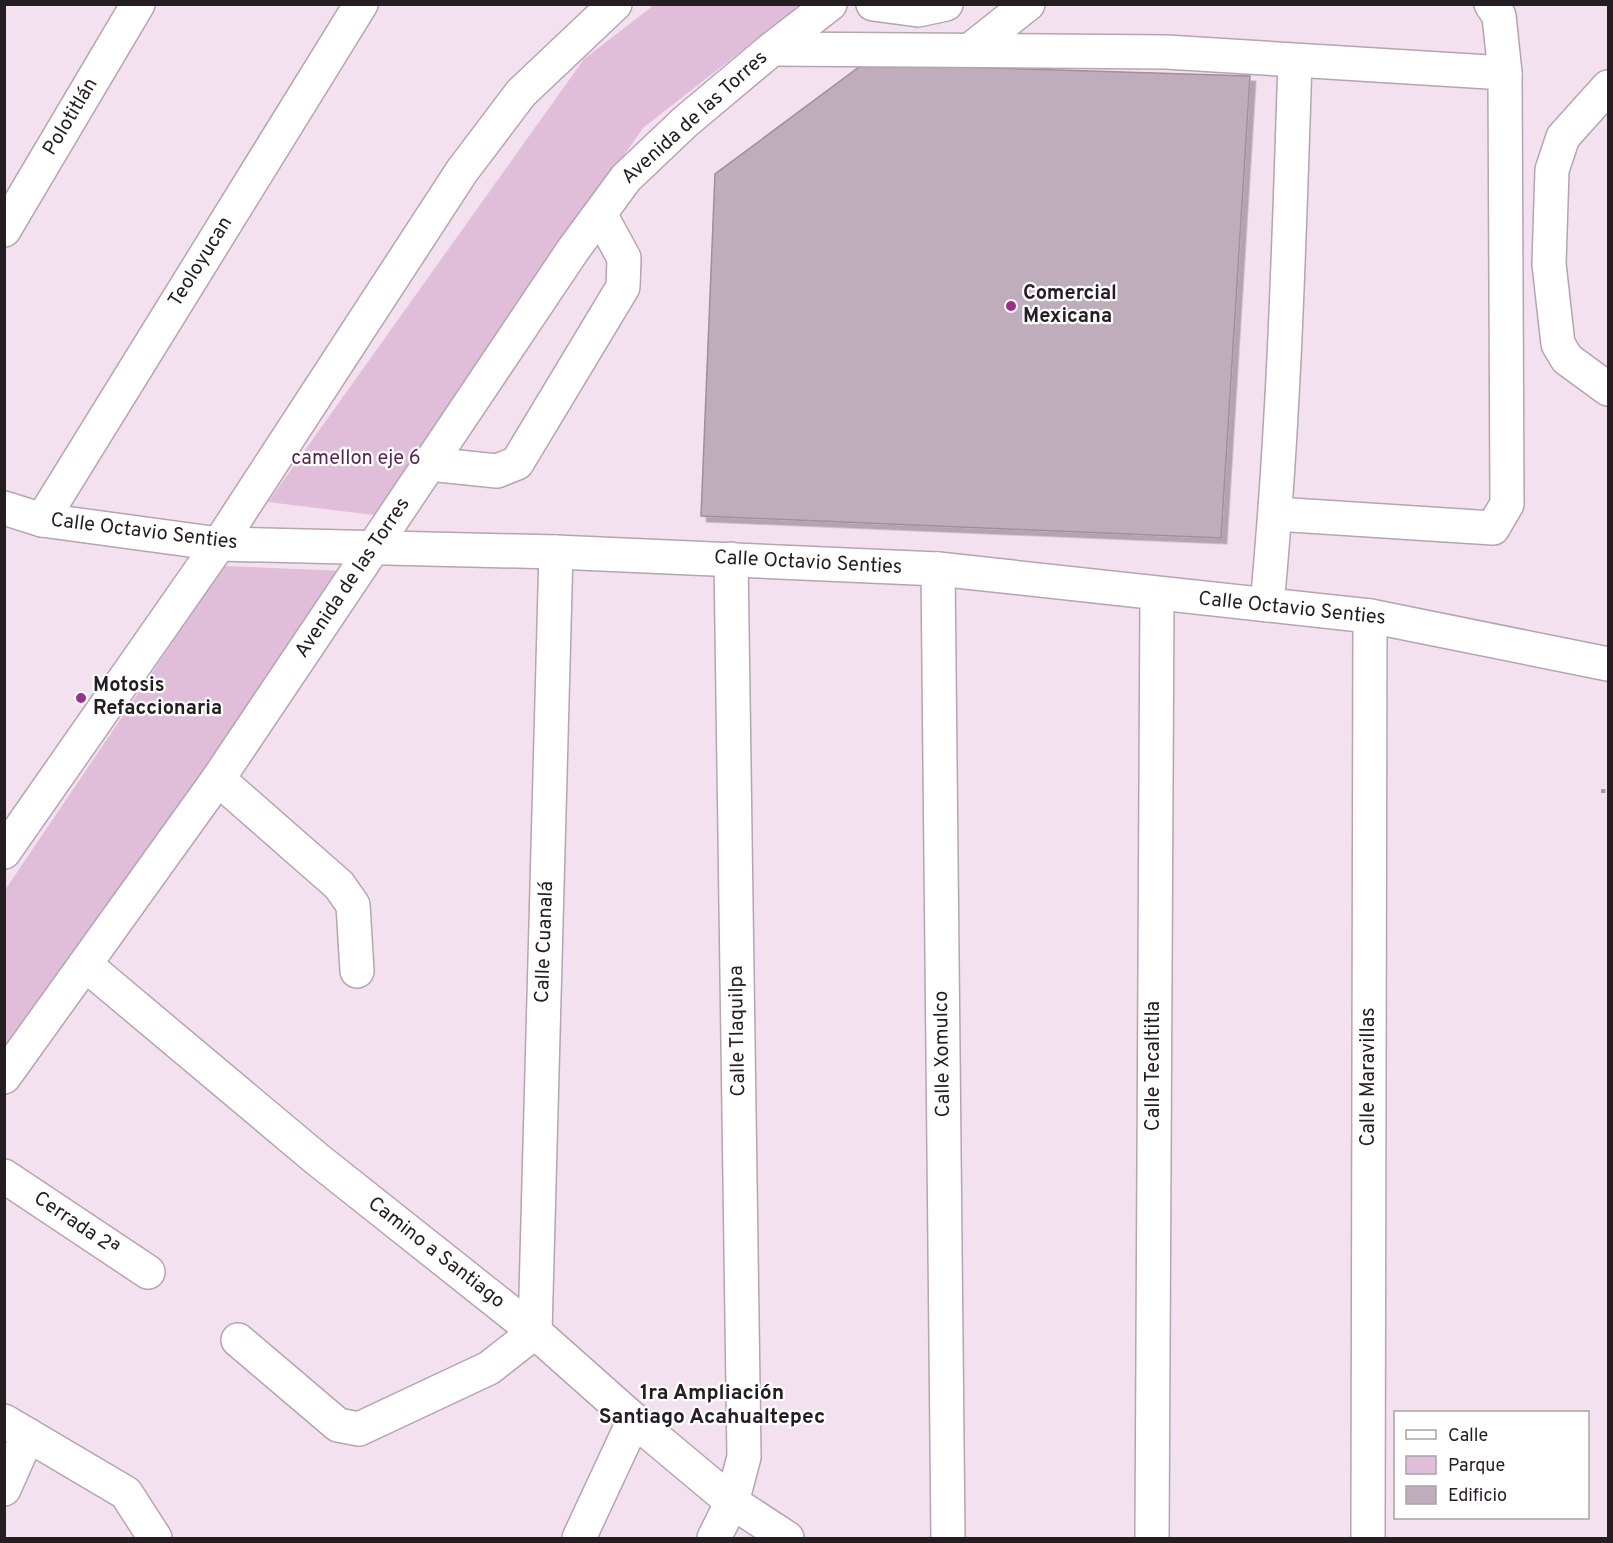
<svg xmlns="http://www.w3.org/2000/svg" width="1613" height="1543" font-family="Overpass,sans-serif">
<defs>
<filter id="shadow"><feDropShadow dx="5.5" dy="5.5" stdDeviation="0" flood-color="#0004"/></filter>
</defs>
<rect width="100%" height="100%" fill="#f3e1ef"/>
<g fill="#e0bed9">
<path d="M 654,5 L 800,5 L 643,128 L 374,515 L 268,502 L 584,59 Z"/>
<path d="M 224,566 L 346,571 L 5,1055 L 5,890 Z"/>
</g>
<path fill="#bfadbb" stroke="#9f8f9c" stroke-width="1.5" filter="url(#shadow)" d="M 863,64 L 1250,76 L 1221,538 L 701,516 L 715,174 Z"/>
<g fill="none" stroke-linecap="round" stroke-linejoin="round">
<defs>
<g id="minor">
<path d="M 873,4 L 918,10 L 946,4"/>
<path d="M 772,49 L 1166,52 L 1505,73"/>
<path d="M 970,50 L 1028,4"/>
<path d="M 1608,87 L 1563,137 L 1552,170 L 1549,264 L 1558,344 L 1567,359 L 1608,389"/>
<path d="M 4,230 L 138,4"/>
<path d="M 429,464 L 497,471 L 517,463 L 623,287 L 624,258 L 600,214"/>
<path d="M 4,508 L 42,520 L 219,544 L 556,552 L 938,569 L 1370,616 L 1608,664"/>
<path d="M 1276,514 L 1493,528 L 1507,504 L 1505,73 L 1499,16 L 1491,4"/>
<path d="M 42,520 L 361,4"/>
<path d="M 938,569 L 948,1538"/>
<path d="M 1267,605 C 1284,425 1289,243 1295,61"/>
<path d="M 218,779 L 339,885 L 353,905 L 357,971"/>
<path d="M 87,966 L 317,1159 L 535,1332 L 634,1420 L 732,1502 L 787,1538"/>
<path d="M 4,1176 L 148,1272"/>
<path d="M 238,1340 L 338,1425 L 359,1429 L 489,1368 L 535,1332 L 556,552"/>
<path d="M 4,1421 L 126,1493 L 155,1538"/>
<path d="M 4,1489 L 28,1435"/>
<path d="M 579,1538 L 634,1420"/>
<path d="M 714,1538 L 732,1502 L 744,1457 L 731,559"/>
<path d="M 1152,1538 L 1157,594"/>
<path d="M 1368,1538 L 1370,616"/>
</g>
<g id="major">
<path d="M 4,852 L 219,544 L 462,171 L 521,93 L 615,4"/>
<path d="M 4,1077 L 218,779 L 573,250 L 626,178 L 685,122 L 772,49 L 830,4"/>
</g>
</defs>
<use href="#minor" stroke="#b5a4b1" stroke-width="36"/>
<use href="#major" stroke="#b5a4b1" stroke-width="36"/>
<path stroke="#a799a4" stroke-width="4" stroke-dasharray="4.5 4.5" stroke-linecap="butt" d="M 1601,791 L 1608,791"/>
<use href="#minor" stroke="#fff" stroke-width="33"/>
<use href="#major" stroke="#fff" stroke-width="33"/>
</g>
<g fill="#9c2e8e" stroke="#fff" stroke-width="2">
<circle cx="1011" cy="306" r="6"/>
<circle cx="81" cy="698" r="6"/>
</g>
<g text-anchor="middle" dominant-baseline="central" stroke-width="4.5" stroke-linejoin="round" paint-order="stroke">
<g font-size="20" fill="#241d22" stroke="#fff">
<text transform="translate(71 117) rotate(-59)">Polotitlán</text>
<text transform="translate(695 118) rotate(-42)">Avenida de las Torres</text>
<text transform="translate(201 262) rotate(-58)">Teoloyucan</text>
<text transform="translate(144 532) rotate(7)">Calle Octavio Senties</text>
<text transform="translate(808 563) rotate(3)">Calle Octavio Senties</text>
<text transform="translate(353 578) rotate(-56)">Avenida de las Torres</text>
<text transform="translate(1292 609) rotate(6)">Calle Octavio Senties</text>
<text transform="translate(545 942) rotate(-88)">Calle Cuanalá</text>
<text transform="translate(738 1031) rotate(-91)">Calle Tlaquilpa</text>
<text transform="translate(943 1054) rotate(-91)">Calle Xomulco</text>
<text transform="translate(1154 1066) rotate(-90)">Calle Tecaltitla</text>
<text transform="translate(1369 1077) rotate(-90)">Calle Maravillas</text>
<text transform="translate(76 1224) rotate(34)">Cerrada 2ª</text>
<text transform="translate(436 1253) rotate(38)">Camino a Santiago</text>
</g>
<g font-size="20" font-weight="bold" fill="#241d22" stroke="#fff" text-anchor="start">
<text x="1023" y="294">Comercial<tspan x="1023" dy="23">Mexicana</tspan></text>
<text x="93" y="686">Motosis<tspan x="93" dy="23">Refaccionaria</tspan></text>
</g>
<g font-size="20" fill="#582551" stroke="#fff">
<text x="356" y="459">camellon eje 6</text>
</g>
<g font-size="21" font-weight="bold" fill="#241d22" stroke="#fff">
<text x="712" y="1393">1ra Ampliación<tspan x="712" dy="24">Santiago Acahualtepec</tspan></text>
</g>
</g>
<rect width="1613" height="1543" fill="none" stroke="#241d22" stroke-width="12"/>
<rect x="1394" y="1411" width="195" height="108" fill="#ffffff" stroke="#a7a5a7" stroke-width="1.5"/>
<rect x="1406" y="1430" width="30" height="9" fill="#ffffff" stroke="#a7a5a7" stroke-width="1.5"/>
<text x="1448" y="1441" font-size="18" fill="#241d22">Calle</text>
<rect x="1406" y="1456" width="30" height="18" fill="#e0bed9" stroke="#a7a5a7" stroke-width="1.5"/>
<text x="1448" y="1471" font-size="18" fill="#241d22">Parque</text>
<rect x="1406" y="1486" width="30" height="18" fill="#bfadbb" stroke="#a7a5a7" stroke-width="1.5"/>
<text x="1448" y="1501" font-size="18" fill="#241d22">Edificio</text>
</svg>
